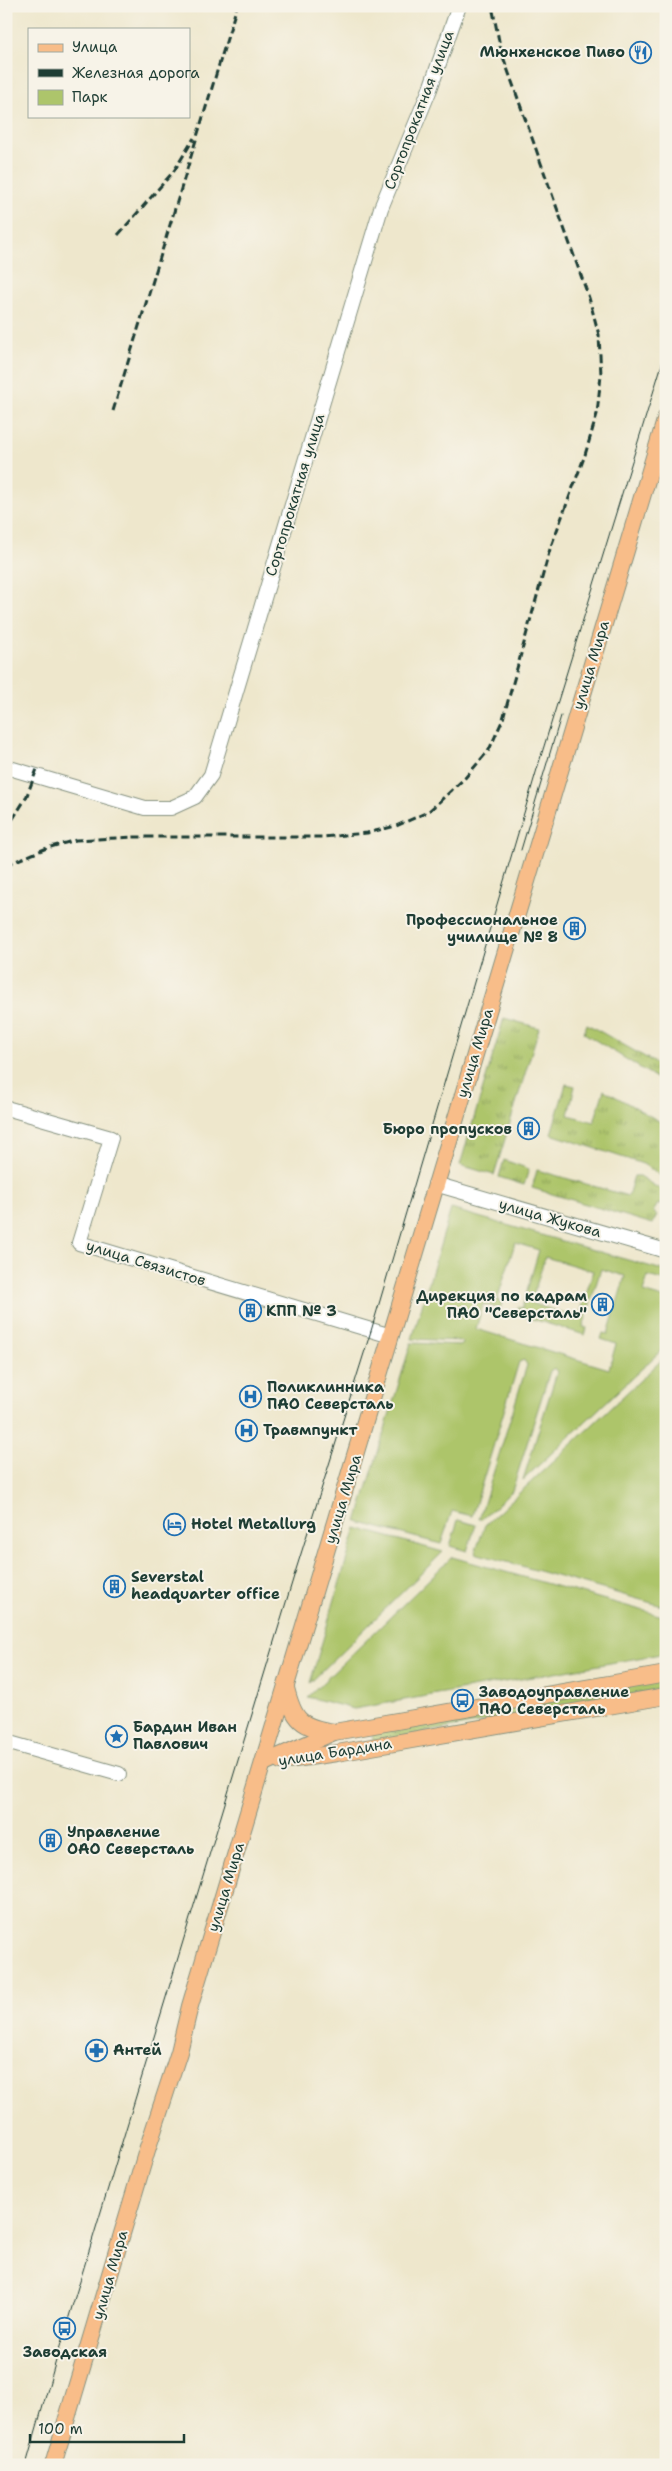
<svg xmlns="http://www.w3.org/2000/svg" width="672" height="2471" font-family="'Shantell Sans',sans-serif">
<defs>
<pattern id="grass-tufts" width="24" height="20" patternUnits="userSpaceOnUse" patternTransform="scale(1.25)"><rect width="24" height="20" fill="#adc56b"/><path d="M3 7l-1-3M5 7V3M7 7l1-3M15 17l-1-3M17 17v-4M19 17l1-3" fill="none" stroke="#8ca159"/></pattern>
</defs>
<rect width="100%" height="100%" fill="#f7f3e8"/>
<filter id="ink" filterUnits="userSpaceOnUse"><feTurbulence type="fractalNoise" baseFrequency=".02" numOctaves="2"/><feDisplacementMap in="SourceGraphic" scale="10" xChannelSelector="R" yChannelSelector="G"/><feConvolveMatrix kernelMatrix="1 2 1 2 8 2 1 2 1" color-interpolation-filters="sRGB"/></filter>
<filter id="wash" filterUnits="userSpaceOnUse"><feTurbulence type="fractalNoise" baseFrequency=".0096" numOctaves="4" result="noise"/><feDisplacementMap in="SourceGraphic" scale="20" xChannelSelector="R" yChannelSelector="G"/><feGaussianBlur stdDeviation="1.12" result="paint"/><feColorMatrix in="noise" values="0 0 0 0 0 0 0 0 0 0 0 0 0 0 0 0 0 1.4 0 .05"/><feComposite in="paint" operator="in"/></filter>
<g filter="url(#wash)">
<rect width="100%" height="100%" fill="#eee7cc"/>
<g fill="url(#grass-tufts)" stroke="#668150">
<path d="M 504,1018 L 539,1028 L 494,1175 L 460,1165 Z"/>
<path d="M 587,1024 L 666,1069 L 666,1084 L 584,1033 Z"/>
<path d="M 566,1084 L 575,1086 L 568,1115 L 594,1122 L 604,1090 L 666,1125 L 666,1179 L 643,1164 L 551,1134 Z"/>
<path d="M 504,1160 L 529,1169 L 524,1185 L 499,1177 Z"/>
<path d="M 537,1170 L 628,1196 L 634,1176 L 639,1176 L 666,1193 L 666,1201 L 662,1206 L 658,1204 L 653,1212 L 657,1215 L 653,1224 L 532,1188 Z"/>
<path d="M 666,1679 L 666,1688 L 373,1742 L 372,1733 Z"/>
</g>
<g fill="#adc56b" stroke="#668150" fill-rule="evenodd">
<path d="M 451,1209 L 666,1271 L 666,1281 L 648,1276 L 643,1292 L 666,1299 L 666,1346 L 523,1480 L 557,1372 L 554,1368 L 550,1371 L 512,1491 L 482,1519 L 479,1519 L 527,1365 L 524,1360 L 519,1362 L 472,1516 L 452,1511 L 441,1544 L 357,1522 L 411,1343 L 462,1345 L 463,1343 L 461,1341 L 412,1339 ZM 515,1243 L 539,1250 L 522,1308 L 518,1307 L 516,1314 L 585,1335 L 587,1328 L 583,1327 L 601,1269 L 625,1276 L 608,1334 L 603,1333 L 601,1339 L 616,1344 L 609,1369 L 476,1329 L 483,1304 L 500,1309 L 502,1302 L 497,1300 ZM 545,1257 L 593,1271 L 579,1318 L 531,1303 Z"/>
<path d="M 666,1356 L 666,1607 L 475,1553 L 485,1525 Z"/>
<path d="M 458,1520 L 476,1525 L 467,1551 L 450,1546 Z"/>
<path d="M 356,1528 L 443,1552 L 310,1683 Z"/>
<path d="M 452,1557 L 666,1617 L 666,1653 L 354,1709 L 308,1697 Z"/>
</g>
</g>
<g filter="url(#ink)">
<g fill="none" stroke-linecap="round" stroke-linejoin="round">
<defs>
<g id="minor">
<path d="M 6,767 L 145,808 L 171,808 L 195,797 L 211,775 L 381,208 L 430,89 L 459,6"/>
<path d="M 6,1108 L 111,1138 L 79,1243 L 391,1336"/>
<path d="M 435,1184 L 666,1251"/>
<path d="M 6,1742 L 119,1774"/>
</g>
<g id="major">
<path d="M 286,1688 C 294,1721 301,1727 334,1732"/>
<path d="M 281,1761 L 337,1753 L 666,1696"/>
<path d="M 264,1763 L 334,1732 L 666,1674"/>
<path d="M 53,2465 L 147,2150 L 179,2052 L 190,2006 L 666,417"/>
</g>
</defs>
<use href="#minor" stroke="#869280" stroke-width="16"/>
<use href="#major" stroke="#869280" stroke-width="18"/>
<use href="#minor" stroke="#fff" stroke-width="14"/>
<use href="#major" stroke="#f8bd89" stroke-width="16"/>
<g stroke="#1f3d34" stroke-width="1">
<path d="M 521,850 L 561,716"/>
<path d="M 26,2465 L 61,2343 L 294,1576 L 371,1331 L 537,769 L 666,351"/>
</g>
<g stroke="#1f3d34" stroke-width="3" stroke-dasharray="8 4" stroke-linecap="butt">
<path d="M 118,235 L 174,171 L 194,138"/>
<path d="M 113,411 L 237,6"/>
<path d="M 6,830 L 26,798 L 37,769"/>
<path d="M 6,865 L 47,848 L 76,840 L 135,837 L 323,837 L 367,833 L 396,826 L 428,812 L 465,778 L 489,750 L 503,719 L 550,549 L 585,455 L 597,414 L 601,375 L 599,335 L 589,298 L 501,51 L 492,6"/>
</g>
</g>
</g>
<defs>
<symbol id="restaurant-ring" viewBox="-11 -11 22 22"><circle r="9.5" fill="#f7f3e8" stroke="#1f6fb2" stroke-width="1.5"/><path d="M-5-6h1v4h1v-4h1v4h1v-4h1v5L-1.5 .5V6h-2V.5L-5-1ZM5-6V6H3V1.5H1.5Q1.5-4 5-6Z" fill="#1f6fb2"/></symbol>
<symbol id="building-ring" viewBox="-11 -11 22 22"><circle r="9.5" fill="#f7f3e8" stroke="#1f6fb2" stroke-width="1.5"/><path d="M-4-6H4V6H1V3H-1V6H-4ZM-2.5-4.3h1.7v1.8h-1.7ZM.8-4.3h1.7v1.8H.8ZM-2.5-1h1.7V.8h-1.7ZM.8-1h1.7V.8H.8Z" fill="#1f6fb2"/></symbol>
<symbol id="hospital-ring" viewBox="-11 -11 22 22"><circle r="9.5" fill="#f7f3e8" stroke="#1f6fb2" stroke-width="1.5"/><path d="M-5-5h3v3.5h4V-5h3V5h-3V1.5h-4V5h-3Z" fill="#1f6fb2"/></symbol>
<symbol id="hotel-ring" viewBox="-11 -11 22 22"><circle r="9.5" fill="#f7f3e8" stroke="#1f6fb2" stroke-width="1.5"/><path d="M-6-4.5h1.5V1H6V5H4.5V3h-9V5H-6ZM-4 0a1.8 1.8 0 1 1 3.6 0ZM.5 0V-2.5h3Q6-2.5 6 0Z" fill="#1f6fb2"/></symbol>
<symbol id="bus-ring" viewBox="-11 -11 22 22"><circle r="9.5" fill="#f7f3e8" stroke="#1f6fb2" stroke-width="1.5"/><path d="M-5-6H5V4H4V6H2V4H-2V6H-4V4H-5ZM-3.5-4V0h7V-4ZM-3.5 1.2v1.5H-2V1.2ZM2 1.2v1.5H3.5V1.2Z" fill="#1f6fb2"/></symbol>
<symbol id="sight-ring" viewBox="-11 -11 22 22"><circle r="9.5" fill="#f7f3e8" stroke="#1f6fb2" stroke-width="1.5"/><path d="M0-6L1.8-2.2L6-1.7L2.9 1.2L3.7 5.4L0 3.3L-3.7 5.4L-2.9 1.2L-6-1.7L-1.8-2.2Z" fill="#1f6fb2"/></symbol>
<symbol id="pharmacy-ring" viewBox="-11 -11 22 22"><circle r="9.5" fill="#f7f3e8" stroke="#1f6fb2" stroke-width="1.5"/><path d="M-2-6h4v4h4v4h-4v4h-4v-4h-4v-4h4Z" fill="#1f6fb2"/></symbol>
</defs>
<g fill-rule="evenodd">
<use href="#restaurant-ring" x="628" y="40" width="25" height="25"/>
<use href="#building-ring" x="562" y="916" width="25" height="25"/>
<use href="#building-ring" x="516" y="1116" width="25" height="25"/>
<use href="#building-ring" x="590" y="1292" width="25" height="25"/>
<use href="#building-ring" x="238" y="1298" width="25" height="25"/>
<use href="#hospital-ring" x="238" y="1384" width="25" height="25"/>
<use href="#hospital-ring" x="234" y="1418" width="25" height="25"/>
<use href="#hotel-ring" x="162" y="1512" width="25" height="25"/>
<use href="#building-ring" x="102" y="1574" width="25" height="25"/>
<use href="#bus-ring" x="450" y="1688" width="25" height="25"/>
<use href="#sight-ring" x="104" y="1724" width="25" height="25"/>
<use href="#building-ring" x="38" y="1828" width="25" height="25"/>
<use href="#pharmacy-ring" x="84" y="2038" width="25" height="25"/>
<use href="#bus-ring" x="52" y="2316" width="25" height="25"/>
</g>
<g text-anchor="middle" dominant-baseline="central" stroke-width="4" stroke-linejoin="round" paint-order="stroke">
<g font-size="15" font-weight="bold" fill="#1f3d34" stroke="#f7f3e8" text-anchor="start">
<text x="625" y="52" text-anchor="end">Мюнхенское Пиво</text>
<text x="558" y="920" text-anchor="end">Профессиональное<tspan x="558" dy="17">училище № 8</tspan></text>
<text x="512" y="1129" text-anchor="end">Бюро пропусков</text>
<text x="587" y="1296" text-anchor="end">Дирекция по кадрам<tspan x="587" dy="17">ПАО "Северсталь"</tspan></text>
<text x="266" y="1311">КПП № 3</text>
<text x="267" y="1387">Поликлинника<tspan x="267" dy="17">ПАО Северсталь</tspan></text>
<text x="263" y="1430">Травмпункт</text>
<text x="191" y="1524">Hotel Metallurg</text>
<text x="131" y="1577">Severstal<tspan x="131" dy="17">headquarter office</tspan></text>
<text x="479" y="1692">Заводоуправление<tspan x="479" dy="17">ПАО Северсталь</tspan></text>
<text x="133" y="1727">Бардин Иван<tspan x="133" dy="17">Павлович</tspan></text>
<text x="67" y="1832">Управление<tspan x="67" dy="17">OAO Северсталь</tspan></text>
<text x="113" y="2050">Антей</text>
<text x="65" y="2352" text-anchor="middle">Заводская</text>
</g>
<g font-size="15" fill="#1f3d34" stroke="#f7f3e8">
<text transform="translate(419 110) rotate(-69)">Сортопрокатная улица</text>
<text transform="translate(295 495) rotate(-73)">Сортопрокатная улица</text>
<text transform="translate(591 665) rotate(-73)">улица Мира</text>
<text transform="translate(475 1053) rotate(-73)">улица Мира</text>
<text transform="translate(550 1218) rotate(16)">улица Жукова</text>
<text transform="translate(146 1263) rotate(17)">улица Связистов</text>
<text transform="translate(343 1499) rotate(-73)">улица Мира</text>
<text transform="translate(335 1752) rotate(-9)">улица Бардина</text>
<text transform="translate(226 1887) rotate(-73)">улица Мира</text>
<text transform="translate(110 2275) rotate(-74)">улица Мира</text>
</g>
</g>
<rect width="672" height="2471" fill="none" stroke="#f7f3e8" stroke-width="25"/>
<rect x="28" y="28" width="162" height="90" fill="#f7f3e8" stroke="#a1aaa0"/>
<rect x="38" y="44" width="25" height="8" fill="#f8bd89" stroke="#a1aaa0"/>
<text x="72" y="52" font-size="15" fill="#1f3d34">Улица</text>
<rect x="38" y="69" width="25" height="8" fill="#1f3d34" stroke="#a1aaa0"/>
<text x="72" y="78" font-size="15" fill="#1f3d34">Железная дорога</text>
<rect x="38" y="90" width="25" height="15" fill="#adc56b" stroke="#a1aaa0"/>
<text x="72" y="102" font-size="15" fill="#1f3d34">Парк</text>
<path d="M30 2434v8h154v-8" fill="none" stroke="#1f3d34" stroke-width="2.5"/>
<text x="38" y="2434" font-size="15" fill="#1f3d34" stroke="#f7f3e8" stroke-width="4" paint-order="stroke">100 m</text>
</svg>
